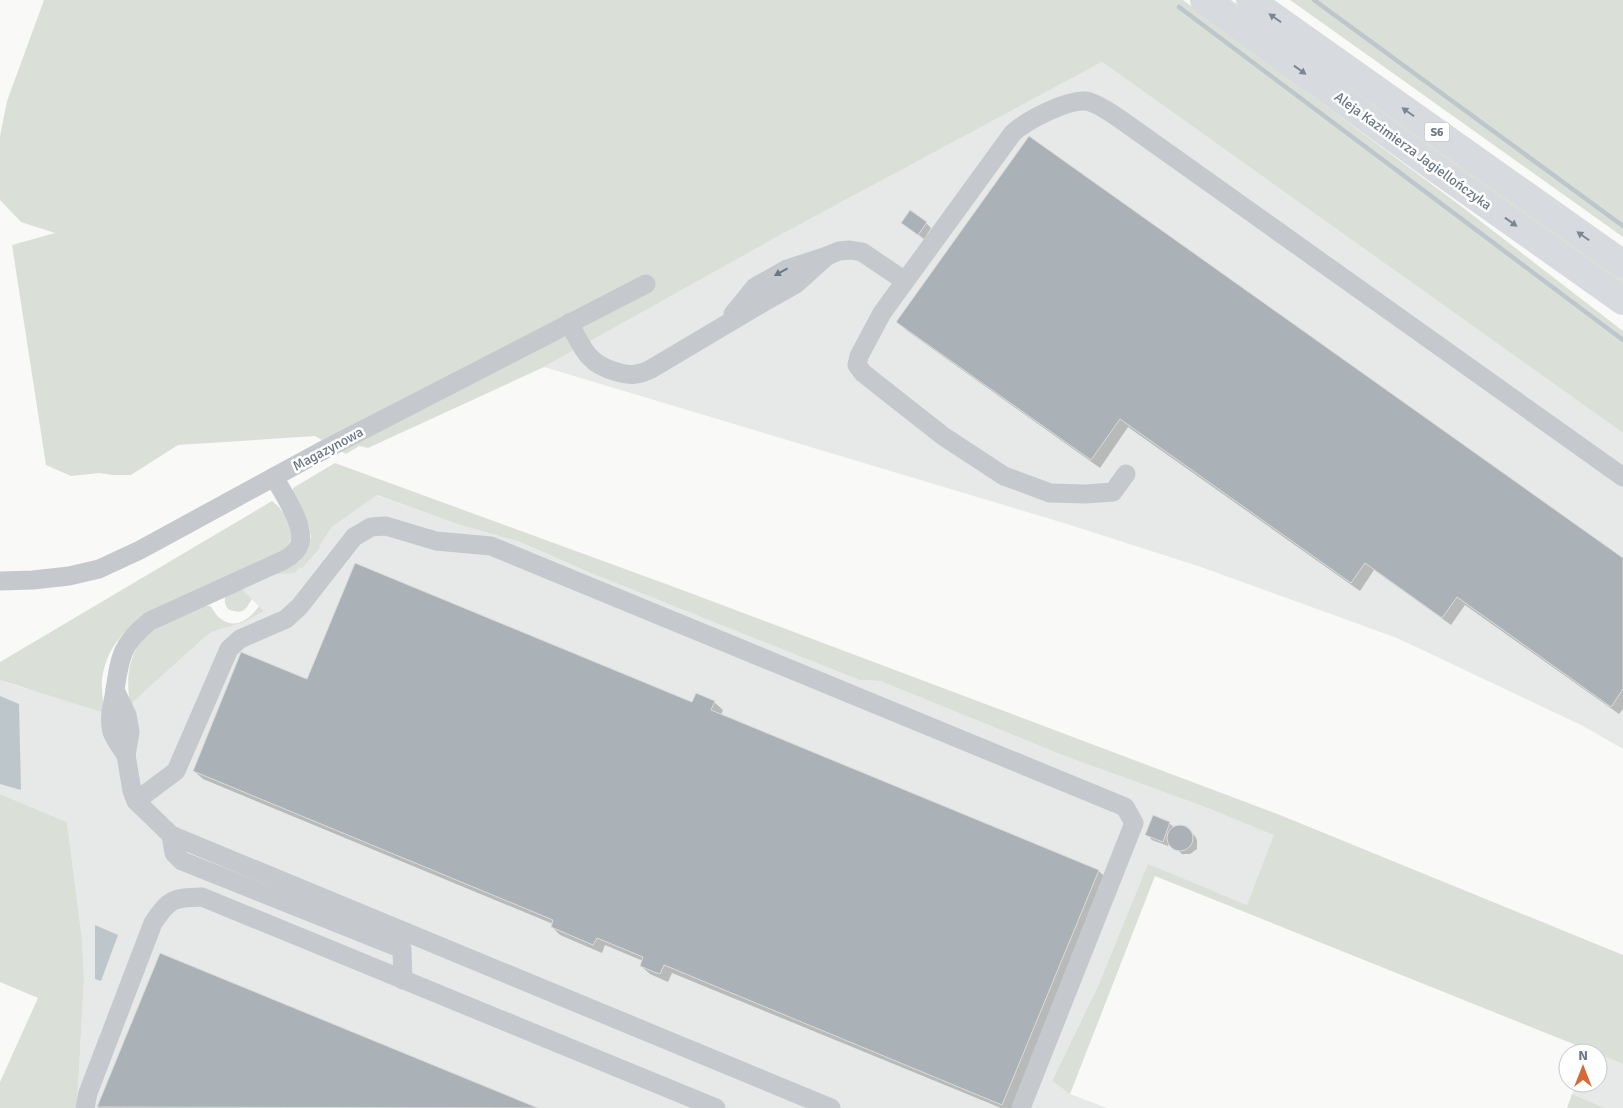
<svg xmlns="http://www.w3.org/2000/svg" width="1623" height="1108" font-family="Signika,sans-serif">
<rect width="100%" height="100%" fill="#f9f9f7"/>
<g fill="#e7e8e8">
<path d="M 1102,62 L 1623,433 L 1623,749 L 1583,726 L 1397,638 L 1201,567 L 1067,524 L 544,367 L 784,233 Z"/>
<path d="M 376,495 L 457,524 L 520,542 L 593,574 L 859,680 L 880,681 L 1062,755 L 1205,807 L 1275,835 L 1247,905 L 1148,865 L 1098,986 L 1052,1081 L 1070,1094 L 1107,1108 L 77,1108 L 84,979 L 82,939 L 67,822 L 0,794 L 0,680 L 20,687 L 131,709 L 134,701 L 205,637 L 212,632 L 245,622 L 264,611 L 241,589 L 270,575 L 300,567 L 320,548 L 318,546 L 332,527 Z"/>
<path d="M 1598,1054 L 1623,1064 L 1623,1108 L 1605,1108 L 1572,1094 L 1576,1083 L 1598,1083 Z"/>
</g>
<g fill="#dae0d8">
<path d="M 44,0 L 1183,0 L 1457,203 L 1623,331 L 1623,433 L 1102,62 L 784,233 L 544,367 L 368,448 L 359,446 L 346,454 L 315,436 L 178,445 L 131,475 L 112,475 L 99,473 L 71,476 L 46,465 L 12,245 L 55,233 L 21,222 L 0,200 L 0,136 L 7,101 Z"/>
<path d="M 1218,0 L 1231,0 L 1623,278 L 1623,287 Z"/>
<path d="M 1290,0 L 1623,0 L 1623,237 L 1314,17 Z"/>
<path d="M 335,463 L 677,588 L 1280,815 L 1623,955 L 1623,1064 L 1155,876 L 1070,1094 L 1052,1081 L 1098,986 L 1148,864 L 1247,905 L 1274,835 L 1205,807 L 1062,755 L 880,681 L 859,680 L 593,574 L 520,542 L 457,524 L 377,495 L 332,527 L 319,546 L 320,548 L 302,568 L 300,567 L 295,573 L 275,574 L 242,589 L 252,599 C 245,611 242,615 228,609 C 225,604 223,600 227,594 L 300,560 L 308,548 L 311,537 L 309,527 L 293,494 L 293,488 Z"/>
<path d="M 272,501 C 286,512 288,520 292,536 L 288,546 L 280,554 L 150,612 C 124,628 105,650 102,681 C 101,692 104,703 105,713 L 0,680 L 0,662 Z"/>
<path d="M 202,606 L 210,606 C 214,610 216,616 221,619 C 236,630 250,619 259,606 L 264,611 L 245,622 L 212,632 L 205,637 L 134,701 L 131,709 C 125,680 127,648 154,630 C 168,620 187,614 202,606 Z"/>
<path d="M 0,794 L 67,822 L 82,939 L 84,979 L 77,1108 L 0,1108 L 0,1082 L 38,998 L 0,982 Z"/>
<path d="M 1572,1094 L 1605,1108 L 1567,1108 Z"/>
</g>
<g fill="#bdc6cb">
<path d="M 0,696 L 19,704 L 21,790 L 0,784 Z"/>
<path d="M 95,925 L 118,935 L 101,981 L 95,979 Z"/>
</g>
<g fill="#0003">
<path d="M 903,223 L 926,223 L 931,228 L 924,239 Z"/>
<path d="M 898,322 L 1623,559 L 1623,709 L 1619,714 L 1465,605 L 1451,625 L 1374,570 L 1360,591 L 1128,427 L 1100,468 L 906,330 Z"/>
<path d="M 308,681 L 692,704 L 714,702 L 723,710 L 721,715 L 1099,871 L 1107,879 L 1013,1108 L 1001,1108 L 672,973 L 668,982 L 650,974 L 641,966 L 643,961 L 605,945 L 602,953 L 560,935 L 552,927 L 553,924 L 203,779 L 194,771 Z"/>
<path d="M 1154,817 L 1170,824 L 1175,828 L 1176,827 L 1185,827 L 1195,836 L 1197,840 L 1197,849 L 1190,854 L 1182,854 L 1170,842 L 1168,846 L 1152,840 L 1147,834 Z"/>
<path d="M 161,955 L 535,1108 L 99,1108 L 98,1107 Z"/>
</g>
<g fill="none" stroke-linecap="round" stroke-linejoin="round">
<g stroke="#bdc6cb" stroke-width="4.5">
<path d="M 1314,0 L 1623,226"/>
<path d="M 1179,7 L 1623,340"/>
</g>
</g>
<g fill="#aab1b7" stroke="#dbdbd9">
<path d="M 1029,136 L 1623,558 L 1623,689 L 1611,707 L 1457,597 L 1442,618 L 1365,563 L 1351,583 L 1120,419 L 1091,460 L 896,322 Z"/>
<path d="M 910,210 L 927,222 L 918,235 L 901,223 Z"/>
<path d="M 355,563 L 692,702 L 696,693 L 715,701 L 711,710 L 1099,870 L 1002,1105 L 664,965 L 660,974 L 654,972 L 640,966 L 643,957 L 597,938 L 593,945 L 551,927 L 553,920 L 193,771 L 241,652 L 307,679 Z"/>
<path d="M 1153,815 L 1170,822 L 1163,842 L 1145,835 Z"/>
<circle cx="1180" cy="838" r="13"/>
<path d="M 160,953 L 538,1108 L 97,1107 Z"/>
</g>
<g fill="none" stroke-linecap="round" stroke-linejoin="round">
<g stroke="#c5c8cc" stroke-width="19">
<path d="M 733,314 L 755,287 L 787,269 L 827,256 L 839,251 L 850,250 L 862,252 L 905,281"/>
<path d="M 569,323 C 583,348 587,364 617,372 C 630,376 639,375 651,369 L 764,302 L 796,284 L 827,256"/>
<path d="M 1126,474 L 1113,492 L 1085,494 L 1050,493 L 1004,476 L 943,436 L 863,373 L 857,365 L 859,356 L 882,313 L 1012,134 C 1025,121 1072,96 1090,102 C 1100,105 1111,113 1120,119 L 1623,477"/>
<path d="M 0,581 L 33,580 L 69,576 L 99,569 L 140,550 L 318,453 L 646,284"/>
<path d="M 115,690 L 127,715 L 130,732 L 126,755 L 132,791 L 136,801 L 171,835 L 831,1108"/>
<path d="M 126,755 C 121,748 115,740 112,732 C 108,717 113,705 115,690 C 120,656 122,643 150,621 L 284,560 C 291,556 298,551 300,543 C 305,525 283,493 274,477"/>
<path d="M 136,801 L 176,771 L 229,649 L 240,639 L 286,619 L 300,606 L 354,537 L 371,527 L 386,526 L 436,541 L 491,546 L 1125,807 L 1134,823 L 1021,1108"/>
<path d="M 171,835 L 174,853 L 182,861 L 402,949 L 403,980"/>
<path d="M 85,1108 L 88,1093 L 153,923 C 170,898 173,898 202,897 L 716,1108"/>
</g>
<g stroke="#d7dbdf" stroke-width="28">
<path d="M 1204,0 L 1428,163 L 1623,301"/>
<path d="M 1250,0 L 1623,264"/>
</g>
</g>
<defs><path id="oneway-solid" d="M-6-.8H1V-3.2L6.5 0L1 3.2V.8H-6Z" transform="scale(1.25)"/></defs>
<g fill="#7a8693">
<use href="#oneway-solid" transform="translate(1275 18) rotate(-145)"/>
<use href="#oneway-solid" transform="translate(1300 70) rotate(36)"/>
<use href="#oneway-solid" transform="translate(1408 112) rotate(-145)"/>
<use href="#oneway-solid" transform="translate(1511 222) rotate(36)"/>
<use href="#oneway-solid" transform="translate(1583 236) rotate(-145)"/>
</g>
<use fill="#6a7786" href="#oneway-solid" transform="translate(781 272) rotate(151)"/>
<g text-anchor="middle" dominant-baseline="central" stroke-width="5" stroke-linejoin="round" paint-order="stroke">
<rect fill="#fff" stroke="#97a0aa" stroke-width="1" x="1424.5" y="122.5" width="25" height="19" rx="4"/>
<g font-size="12" font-weight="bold" fill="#6a7786">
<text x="1437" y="132">S6</text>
</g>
<g font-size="14" fill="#6a7786" stroke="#fff">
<text transform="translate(1413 151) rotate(36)">Aleja Kazimierza Jagiellończyka</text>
<text transform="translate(328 449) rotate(-28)">Magazynowa</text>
</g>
</g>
<g transform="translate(1583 1068)"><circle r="24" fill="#ffffff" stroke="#c3c9cf"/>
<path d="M0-4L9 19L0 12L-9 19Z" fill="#d76939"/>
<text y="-8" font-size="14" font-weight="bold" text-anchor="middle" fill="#6a7786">N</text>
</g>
</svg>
